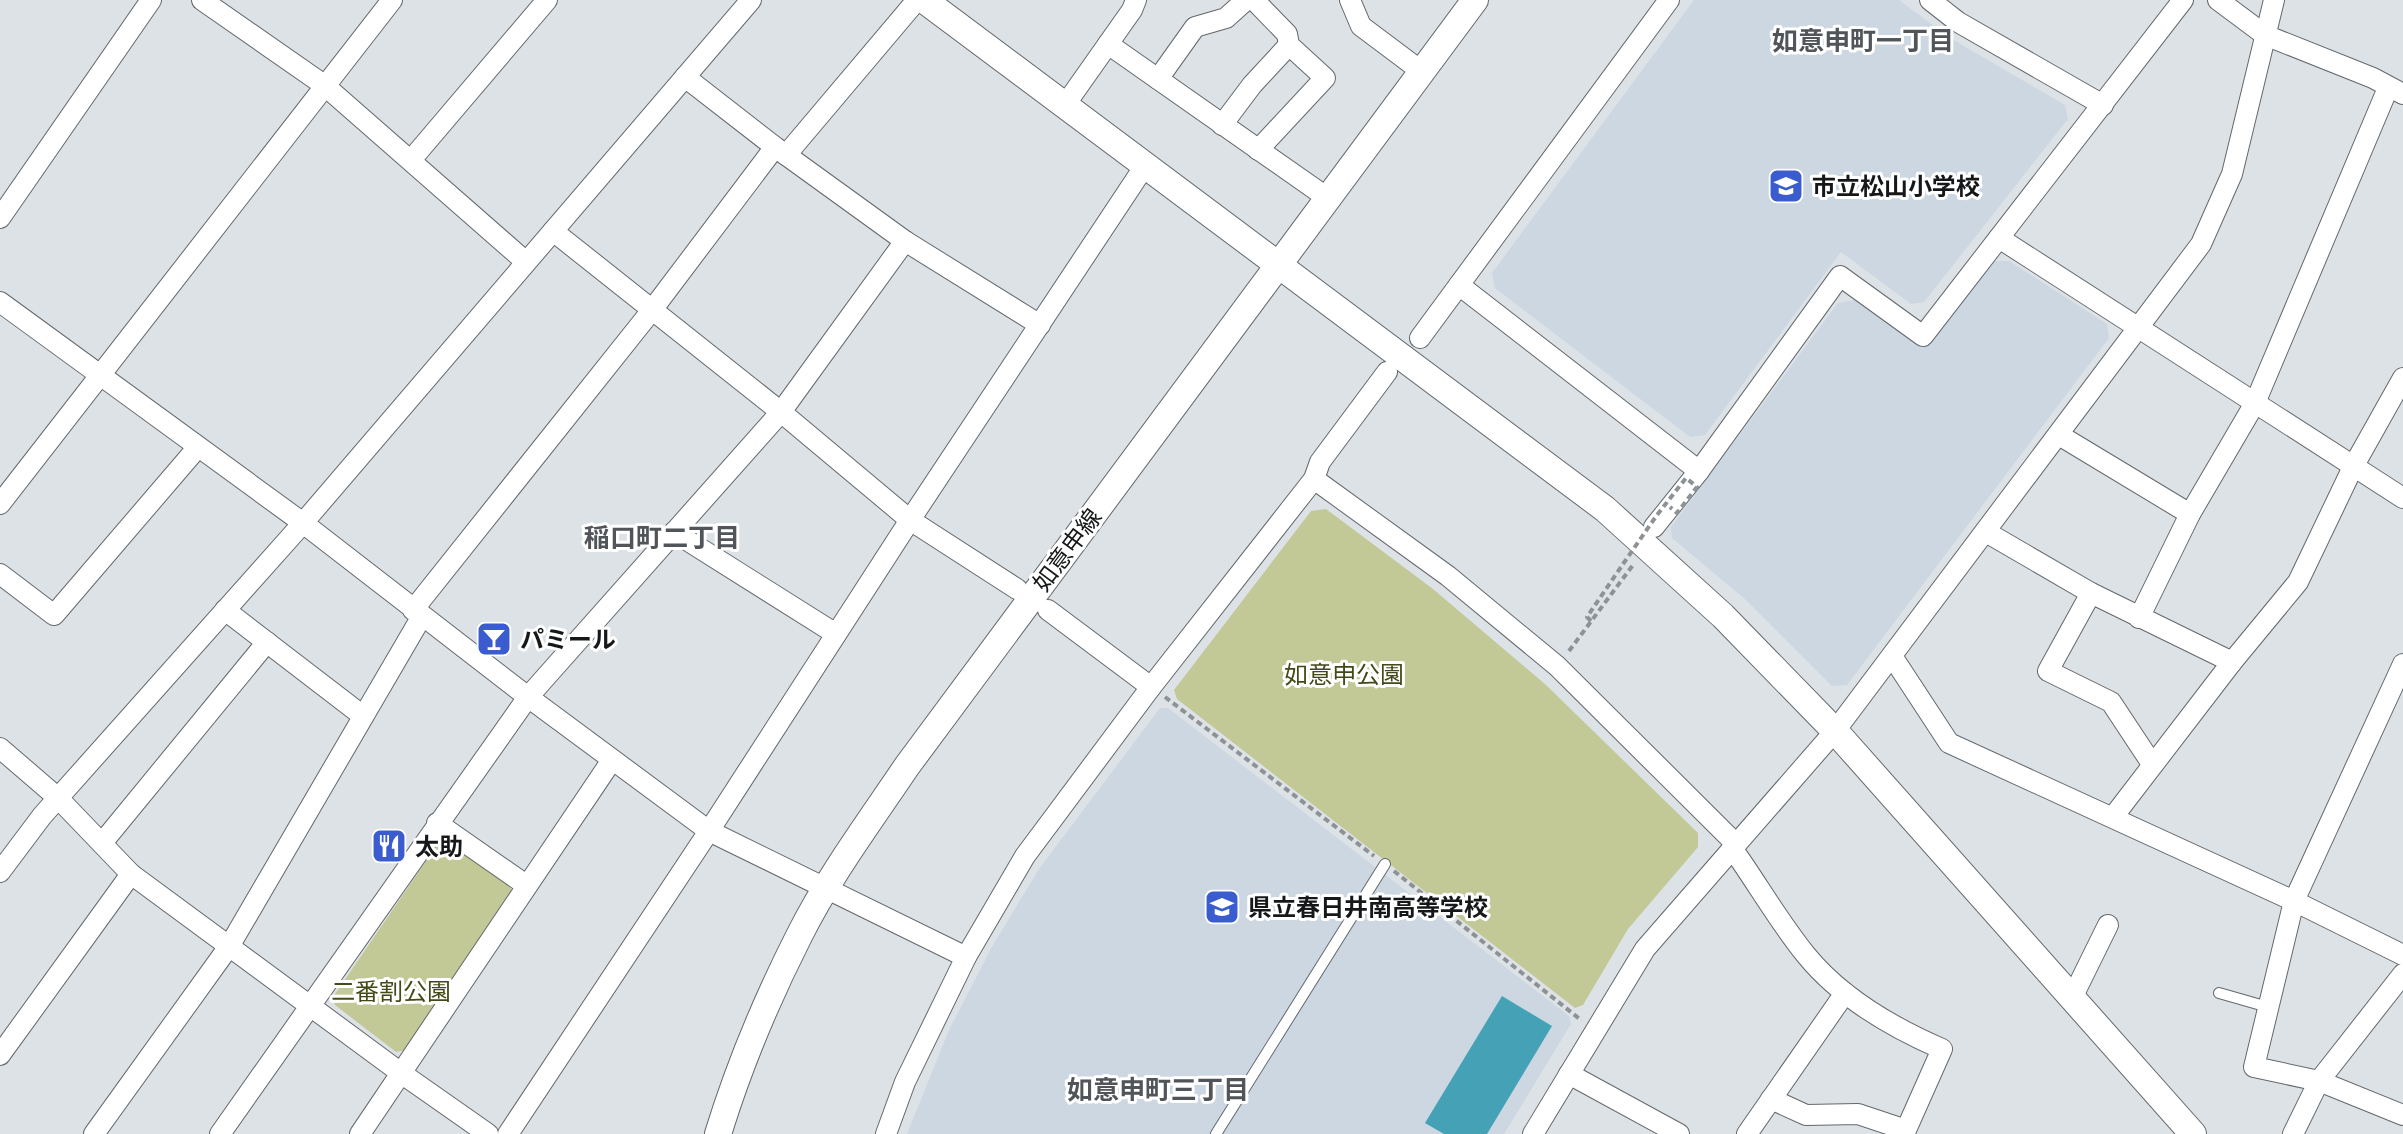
<svg xmlns="http://www.w3.org/2000/svg" width="2403" height="1134" font-family="Jost,'Noto Sans JP',sans-serif">
<rect width="100%" height="100%" fill="#dde2e7"/>
<g fill="#ccd7e1">
<path d="M 1694,0 L 1899,0 L 1950,38 L 2065,105 L 2068,119 L 1924,302 L 1911,304 L 1841,252 L 1705,435 L 1690,437 L 1495,288 L 1492,273 Z"/>
<path d="M 1995,261 L 2009,261 L 2107,324 L 2109,338 L 1847,685 L 1832,686 L 1746,600 L 1672,538 L 1671,527 L 1838,303 L 1855,300 L 1922,348 Z"/>
<path d="M 1160,708 L 1168,708 L 1569,1016 L 1571,1024 L 1504,1134 L 907,1134 L 949,1030 L 993,945 L 1039,869 Z"/>
</g>
<g fill="#c2c997">
<path d="M 1326,509 L 1433,589 L 1546,685 L 1698,833 L 1698,847 L 1628,929 L 1583,1005 L 1575,1008 L 1177,699 L 1174,690 L 1311,511 Z"/>
<path d="M 448,841 L 510,884 L 512,892 L 406,1050 L 396,1052 L 335,1005 L 333,997 L 439,842 Z"/>
</g>
<path fill="#45a1b5" d="M 1502,996 L 1552,1026 L 1487,1134 L 1444,1134 L 1425,1123 Z"/>
<g fill="none" stroke-linecap="round" stroke-linejoin="round">
<defs>
<g id="service">
<path d="M 2219,993 L 2268,1007"/>
<path d="M 1216,1134 L 1385,864"/>
</g>
<g id="minor">
<path d="M 202,0 L 324,85 L 526,262"/>
<path d="M 1254,0 L 1287,34 L 1289,45 L 1325,78 L 1258,150"/>
<path d="M 1350,0 L 1361,26 L 1421,71"/>
<path d="M 1669,0 L 1459,285 L 1699,471"/>
<path d="M 1930,0 L 1958,22 L 2103,105"/>
<path d="M 2218,0 L 2265,35 L 2373,78 L 2403,94"/>
<path d="M 1108,44 L 1329,199"/>
<path d="M 685,77 L 775,147 L 905,241 L 1040,325"/>
<path d="M 1158,79 L 1195,27 L 1226,18 L 1246,0"/>
<path d="M 1065,105 L 1132,10 L 1136,0"/>
<path d="M 1222,125 L 1252,85 L 1289,45"/>
<path d="M 786,155 L 917,0"/>
<path d="M 411,160 L 547,0"/>
<path d="M 0,218 L 151,0"/>
<path d="M 553,231 L 781,412 L 910,520 L 1017,589"/>
<path d="M 1999,238 L 2403,498"/>
<path d="M 0,302 L 303,523 L 528,697 L 709,831 L 966,957"/>
<path d="M 1420,338 L 1459,285"/>
<path d="M 2059,435 L 2190,514"/>
<path d="M 1314,479 L 1448,576 L 1557,666 L 1736,844"/>
<path d="M 0,504 L 392,0"/>
<path d="M 1654,527 L 1699,471 L 1840,276 L 1923,336 L 2183,0"/>
<path d="M 674,532 L 836,634"/>
<path d="M 1986,532 L 2091,593 L 2232,662"/>
<path d="M 0,574 L 54,615 L 198,447"/>
<path d="M 2091,593 L 2048,671 L 2111,702 L 2152,764"/>
<path d="M 225,610 L 363,716"/>
<path d="M 413,610 L 652,310 L 775,147"/>
<path d="M 1048,610 L 1151,687"/>
<path d="M 2139,618 L 2190,514 L 2255,403 L 2388,88"/>
<path d="M 1892,656 L 1949,743 L 2294,901 L 2403,955"/>
<path d="M 2403,664 L 2294,901 L 2254,1067 L 2319,1081 L 2403,1115"/>
<path d="M 0,748 L 58,798 L 131,874 L 401,1073 L 488,1134"/>
<path d="M 2113,817 L 2232,662 L 2298,582 L 2353,467 L 2403,378"/>
<path d="M 437,823 L 526,885"/>
<path d="M 102,843 L 267,642"/>
<path d="M 1732,848 C 1757,883 1779,922 1806,955 C 1841,998 1891,1027 1942,1049 L 1906,1130 L 1858,1114 L 1806,1115 L 1771,1099"/>
<path d="M 0,872 L 42,816 L 303,523 L 751,0"/>
<path d="M 2072,998 L 2108,925"/>
<path d="M 0,1055 L 131,874"/>
<path d="M 1569,1074 L 1679,1134"/>
<path d="M 94,1134 L 230,945 L 422,616"/>
<path d="M 220,1134 L 528,697 L 781,412 L 905,241"/>
<path d="M 360,1134 L 612,760"/>
<path d="M 508,1134 L 709,831 L 910,520 L 1146,164"/>
<path d="M 886,1134 L 905,1082 L 966,957 L 1025,856 L 1151,687 L 1314,479 L 1320,462 L 1387,372"/>
<path d="M 1533,1134 L 1645,949 L 1835,731 L 2201,244 L 2232,174 L 2274,0"/>
<path d="M 1747,1134 L 1845,993"/>
<path d="M 2293,1134 L 2319,1081 L 2403,974"/>
</g>
<g id="tertiary">
<path d="M 924,0 L 1605,509 L 1723,616 L 1835,731 L 2193,1134"/>
<path d="M 718,1134 C 739,1066 767,999 799,936 C 829,876 870,821 907,766 L 1475,0"/>
</g>
</defs>
<use href="#service" stroke="#63686c" stroke-width="12"/>
<use href="#minor" stroke="#63686c" stroke-width="22"/>
<use href="#tertiary" stroke="#63686c" stroke-width="28"/>
<g stroke="#8e9295" stroke-width="4" stroke-dasharray="6 4" stroke-linecap="butt">
<path d="M 1591,621 L 1587,617 L 1623,564"/>
<path d="M 1569,651 L 1633,565"/>
<path d="M 1165,697 L 1374,856"/>
<path d="M 1394,871 L 1581,1020"/>
</g>
<use href="#service" stroke="#fff" stroke-width="10"/>
<use href="#minor" stroke="#fff" stroke-width="20"/>
<use href="#tertiary" stroke="#fff" stroke-width="26"/>
<path stroke="#8e9295" stroke-width="4" stroke-dasharray="6 4" stroke-linecap="butt" d="M 1623,564 L 1657,515 L 1686,478 L 1697,487 L 1677,513 L 1670,507"/>
</g>
<defs>
<symbol id="school-square" viewBox="-11 -11 22 22"><rect x="-9" y="-9" width="18" height="18" rx="4" fill="#3b5cce" stroke="#fff"/><path d="M0-5L7-2L0 1L-7-2ZM-4 1L0 2.5L4 1V4Q0 6-4 4Z" fill="#fff"/></symbol>
<symbol id="bar-square" viewBox="-11 -11 22 22"><rect x="-9" y="-9" width="18" height="18" rx="4" fill="#3b5cce" stroke="#fff"/><path d="M-6-5H6L.8 .8V4.5H3.5V6h-7V4.5H-.8V.8Z" fill="#fff"/></symbol>
<symbol id="restaurant-square" viewBox="-11 -11 22 22"><rect x="-9" y="-9" width="18" height="18" rx="4" fill="#3b5cce" stroke="#fff"/><path d="M-5-6h1v4h1v-4h1v4h1v-4h1v5L-1.5 .5V6h-2V.5L-5-1ZM5-6V6H3V1.5H1.5Q1.5-4 5-6Z" fill="#fff"/></symbol>
</defs>
<g fill-rule="evenodd">
<use href="#school-square" x="1766" y="166" width="40" height="40"/>
<use href="#bar-square" x="474" y="619" width="40" height="40"/>
<use href="#restaurant-square" x="369" y="826" width="40" height="40"/>
<use href="#school-square" x="1202" y="887" width="40" height="40"/>
</g>
<g text-anchor="middle" dominant-baseline="central" stroke-width="6" stroke-linejoin="round" paint-order="stroke">
<g font-size="24" font-weight="bold" fill="#151718" stroke="#fff" text-anchor="start">
<text x="1812" y="186">市立松山小学校</text>
<text x="520" y="639">パミール</text>
<text x="415" y="846">太助</text>
<text x="1248" y="907">県立春日井南高等学校</text>
</g>
<g font-size="24" fill="#151718" stroke="#fff">
<text transform="translate(1067 550) rotate(-53)">如意申線</text>
</g>
<g font-size="24" fill="#444a17" stroke="#fff">
<text x="1344" y="674">如意申公園</text>
<text x="391" y="991">二番割公園</text>
</g>
<g font-size="26" font-weight="bold" fill="#515559" stroke="#fff">
<text x="1863" y="41">如意申町一丁目</text>
<text x="662" y="538">稲口町二丁目</text>
<text x="1158" y="1090">如意申町三丁目</text>
</g>
</g>
</svg>
